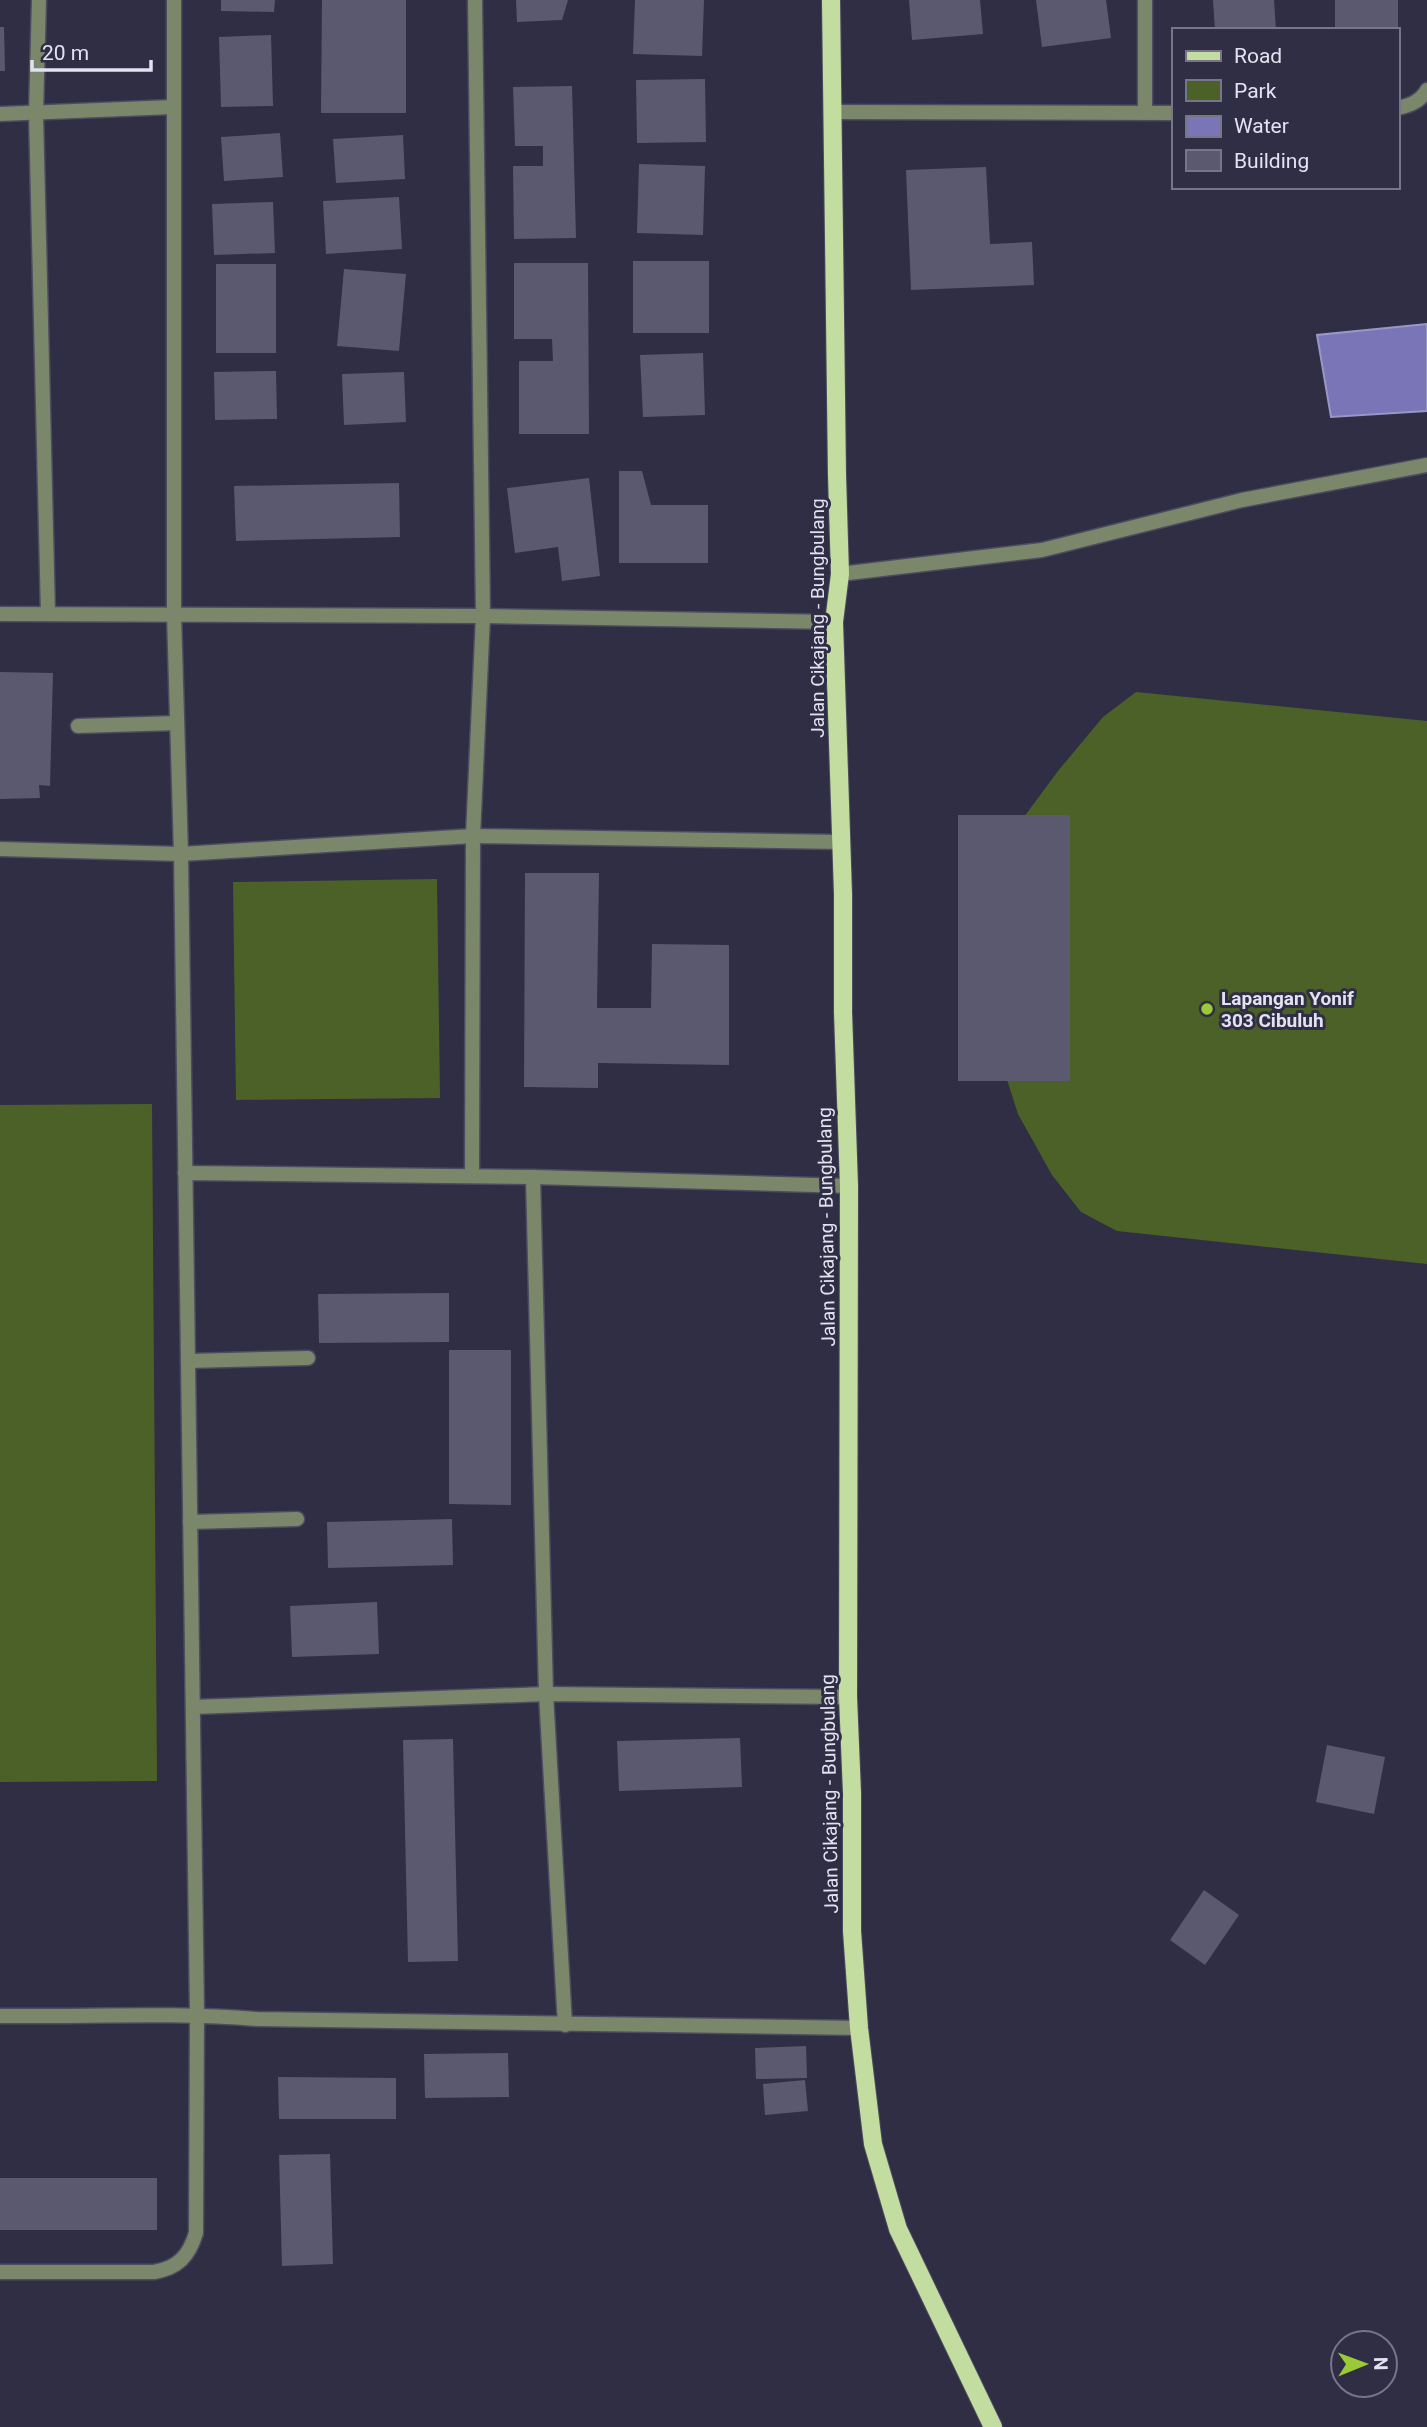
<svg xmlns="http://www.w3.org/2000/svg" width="1427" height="2427" font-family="Roboto,sans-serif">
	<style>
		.green { fill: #4c6127 }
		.water { fill: #7a75b7; stroke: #9996c8; stroke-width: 2 }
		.building { fill: #5a5970 }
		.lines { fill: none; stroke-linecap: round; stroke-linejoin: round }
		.service-casing { stroke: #4c4b60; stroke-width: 17 }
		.minor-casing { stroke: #4c4b60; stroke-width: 17 }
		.primary-casing { stroke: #4c4b60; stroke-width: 20 }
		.service { stroke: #7a876a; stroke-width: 14 }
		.minor { stroke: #7a876a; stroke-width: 14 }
		.primary { stroke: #c3dca0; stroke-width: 18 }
		.poi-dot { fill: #99cb36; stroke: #302e44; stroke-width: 2.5 }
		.labels { text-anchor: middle; stroke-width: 6; stroke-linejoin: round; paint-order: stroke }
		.street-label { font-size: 19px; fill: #e2e2f0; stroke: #302e44 }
		.poi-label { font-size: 19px; font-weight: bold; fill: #e2e2f0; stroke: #302e44; text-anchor: start }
	</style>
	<rect width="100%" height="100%" fill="#302e44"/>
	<!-- green -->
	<g class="green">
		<polygon points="1136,692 1427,721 1427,1264 1117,1231 1081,1212 1052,1175 1018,1114 995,1042 1018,825 1058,771 1103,717"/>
		<polygon points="437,879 440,1098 236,1100 233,882"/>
		<polygon points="152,1104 157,1781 0,1782 0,1105"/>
	</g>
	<!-- water -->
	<polygon class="water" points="1427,324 1427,411 1331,417 1317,335"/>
	<!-- building -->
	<g class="building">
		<polygon points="221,0 275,0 274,12 221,11"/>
		<polygon points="322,0 406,0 406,113 321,113"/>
		<polygon points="516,0 568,0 562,20 517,22"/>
		<polygon points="635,0 704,0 702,56 633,54"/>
		<polygon points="909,0 980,0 983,34 912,40"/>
		<polygon points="1036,0 1106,0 1111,38 1042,47"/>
		<polygon points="1213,0 1274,0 1276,30 1215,30"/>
		<rect x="1335" y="0" width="63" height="30"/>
		<polygon points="0,27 4,27 5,71 0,71"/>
		<polygon points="271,35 273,106 221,107 219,37"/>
		<polygon points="705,79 706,142 637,143 636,80"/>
		<polygon points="572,86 576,238 514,239 513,166 543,166 543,146 515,146 513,87"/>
		<polygon points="280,133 283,177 224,181 221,137"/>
		<polygon points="403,135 405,179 336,183 333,139"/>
		<polygon points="639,164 705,166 703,235 637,233"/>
		<polygon points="986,167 990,244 1032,242 1034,285 911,290 906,170"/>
		<polygon points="399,197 402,249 326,254 323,201"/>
		<polygon points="273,202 275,253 214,255 212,204"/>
		<rect x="633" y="261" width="76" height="72"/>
		<polygon points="514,263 588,263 589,434 519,434 519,361 553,361 552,339 514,339"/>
		<rect x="216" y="264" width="60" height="89"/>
		<polygon points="344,269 406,274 399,351 337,346"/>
		<polygon points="703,353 705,415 643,417 640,355"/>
		<polygon points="276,371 277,419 215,420 214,372"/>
		<polygon points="404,372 406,422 344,425 342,374"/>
		<polygon points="619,471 642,471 651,505 708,505 708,563 619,563"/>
		<polygon points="589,478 600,576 562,581 558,547 515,553 507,488"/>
		<polygon points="399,483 400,537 236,541 234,486"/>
		<polygon points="0,672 53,673 50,786 39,785 40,798 0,799"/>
		<rect x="958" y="815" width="112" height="266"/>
		<polygon points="525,873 599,873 597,1008 651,1008 652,944 729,945 729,1065 598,1063 598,1088 524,1087"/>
		<polygon points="449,1293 449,1342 319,1343 318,1294"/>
		<polygon points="449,1350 511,1350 511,1505 449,1504"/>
		<polygon points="452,1519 453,1565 328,1568 327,1522"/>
		<polygon points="377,1602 379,1654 292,1657 290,1606"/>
		<polygon points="740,1738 742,1787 619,1791 617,1741"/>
		<polygon points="453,1739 458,1961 408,1962 403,1740"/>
		<polygon points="1327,1745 1385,1757 1374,1814 1316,1802"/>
		<polygon points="1204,1890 1239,1915 1205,1965 1170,1940"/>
		<polygon points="806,2046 807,2078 756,2079 755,2048"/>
		<polygon points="508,2053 509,2097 425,2098 424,2054"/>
		<polygon points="278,2077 396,2078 396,2119 279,2119"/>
		<polygon points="805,2080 808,2111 765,2115 763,2084"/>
		<polygon points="330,2154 333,2264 282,2266 279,2155"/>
		<rect x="0" y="2178" width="157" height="52"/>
	</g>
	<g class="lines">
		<!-- service casing -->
		<g class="service-casing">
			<g id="service">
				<polyline points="78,726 177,723"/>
				<polyline points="188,1361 308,1358"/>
				<polyline points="190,1522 297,1519"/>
				<path d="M0,2272H154C178,2268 189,2256 196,2233L197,2014"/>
			</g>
		</g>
		<!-- minor casing -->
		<g class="minor-casing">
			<g id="minor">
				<polyline points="39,0 36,114 48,614"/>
				<polyline points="174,0 174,614 181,854 197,2014"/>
				<path d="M1397,108C1409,106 1421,101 1427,90"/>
				<polyline points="831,112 1173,113"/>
				<polyline points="1145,113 1145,0"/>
				<polyline points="0,114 173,107"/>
				<polyline points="840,574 1042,550 1242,500 1427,465"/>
				<polyline points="0,614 483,616 834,622"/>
				<polyline points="0,849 181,854 473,836 841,842"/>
				<polyline points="185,1173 533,1177 849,1186"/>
				<polyline points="472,1176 473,836 483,616 475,0"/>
				<polyline points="533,1177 546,1694 565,2025"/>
				<polyline points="193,1707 546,1694 848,1697"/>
				<path d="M0,2016C86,2017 172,2012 257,2019L859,2028"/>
			</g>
		</g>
		<!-- primary casing -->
		<g class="primary-casing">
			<polyline id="primary" points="831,0 837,475 840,574 834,622 843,894 843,1012 849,1186 848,1697 852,1793 852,1931 859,2028 873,2144 898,2229 993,2427"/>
		</g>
		<!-- service -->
		<use href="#service" class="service"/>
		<!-- minor -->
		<use href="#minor" class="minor"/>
		<!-- primary -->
		<use href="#primary" class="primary"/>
	</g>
	<!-- markers -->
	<circle class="poi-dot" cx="1207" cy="1009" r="7"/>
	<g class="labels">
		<!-- street labels -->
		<g class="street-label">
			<text transform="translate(817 618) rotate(-90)" y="7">Jalan Cikajang - Bungbulang</text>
			<text transform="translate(826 1227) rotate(-91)" y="7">Jalan Cikajang - Bungbulang</text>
			<text transform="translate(829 1794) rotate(-91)" y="7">Jalan Cikajang - Bungbulang</text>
		</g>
		<!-- poi labels -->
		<g class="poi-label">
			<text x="1221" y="1005">Lapangan Yonif<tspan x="1221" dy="22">303 Cibuluh</tspan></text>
		</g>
	</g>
	<!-- legend -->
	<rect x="1172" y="28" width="228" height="161" fill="#302e44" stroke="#777689" stroke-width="2"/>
	<rect x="1186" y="51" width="35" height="10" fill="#c3dca0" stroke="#777689" stroke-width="2"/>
	<text x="1234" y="63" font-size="21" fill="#e2e2f0">Road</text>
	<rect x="1186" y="80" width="35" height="21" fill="#4c6127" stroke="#777689" stroke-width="2"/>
	<text x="1234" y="98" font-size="21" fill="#e2e2f0">Park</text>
	<rect x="1186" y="116" width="35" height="21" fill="#7a75b7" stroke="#777689" stroke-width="2"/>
	<text x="1234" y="133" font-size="21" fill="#e2e2f0">Water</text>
	<rect x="1186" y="150" width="35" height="21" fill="#5a5970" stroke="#777689" stroke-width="2"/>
	<text x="1234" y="168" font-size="21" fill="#e2e2f0">Building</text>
	<!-- north arrow -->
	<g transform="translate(1364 2364) rotate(89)"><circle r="33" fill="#302e44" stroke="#777689" stroke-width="2"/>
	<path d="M0-5L12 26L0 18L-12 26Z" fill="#99cb36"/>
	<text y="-10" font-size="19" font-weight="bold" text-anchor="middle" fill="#e2e2f0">N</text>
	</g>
	<!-- scale -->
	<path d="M32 60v10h119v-10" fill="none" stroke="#e2e2f0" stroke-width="3.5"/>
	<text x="42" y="60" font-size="21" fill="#e2e2f0" stroke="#302e44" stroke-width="5" paint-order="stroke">20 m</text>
</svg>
